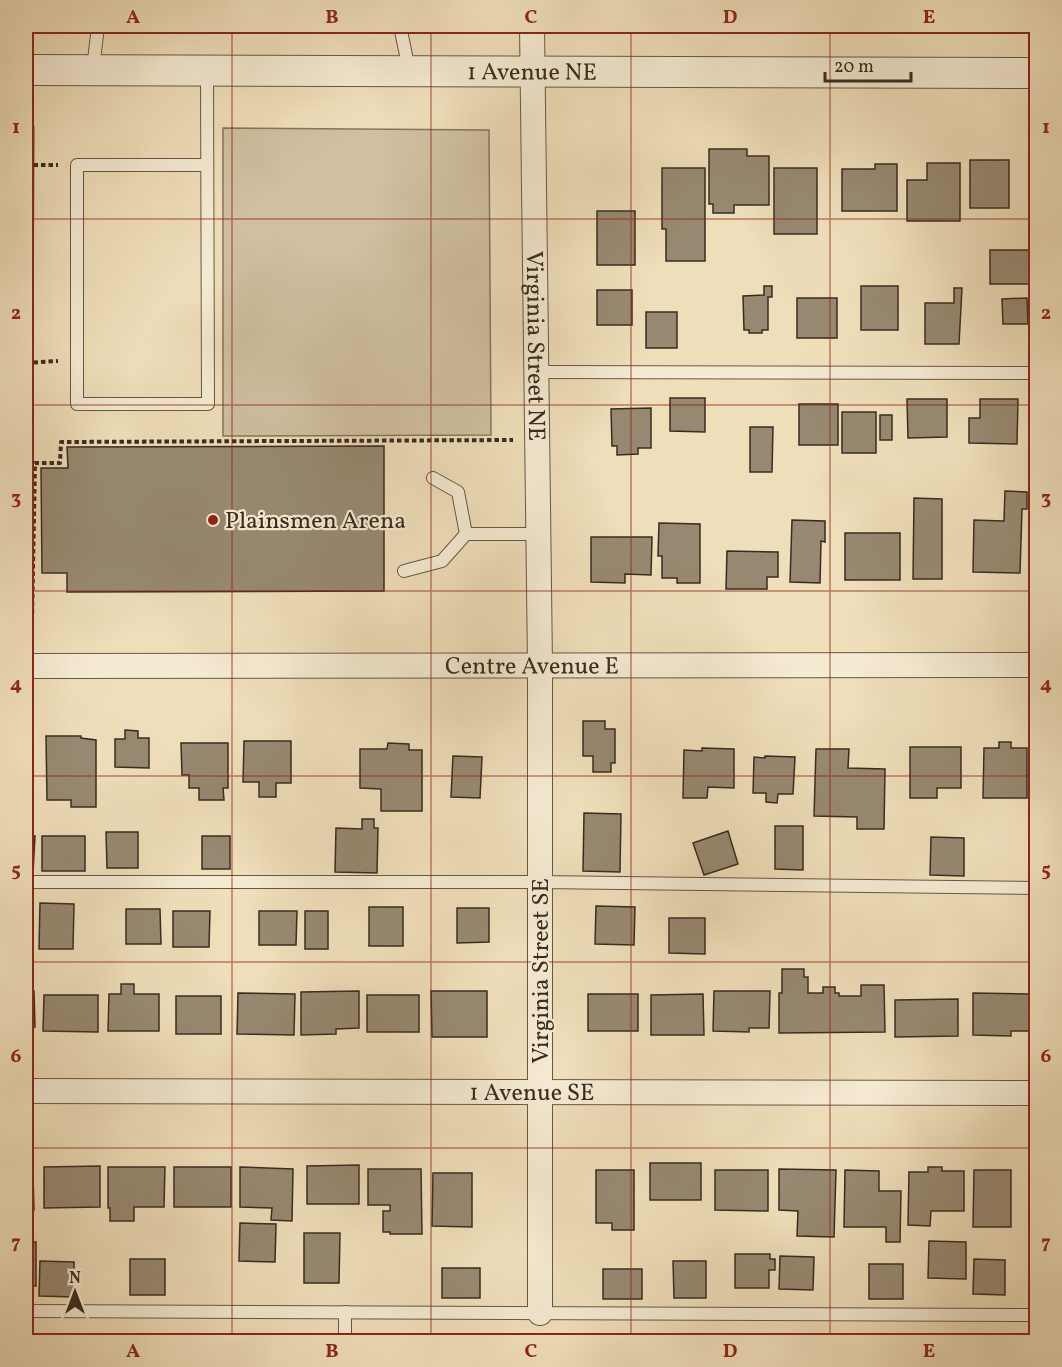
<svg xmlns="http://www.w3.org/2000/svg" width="1062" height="1367" font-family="Vollkorn,serif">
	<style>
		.green { fill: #d0c0a0; stroke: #847660; stroke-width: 1.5 }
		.building { fill: #978971; stroke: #382c21; stroke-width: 1.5 }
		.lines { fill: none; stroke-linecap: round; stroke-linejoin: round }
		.service-casing { stroke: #665847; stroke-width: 14 }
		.minor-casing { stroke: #665847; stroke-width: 26 }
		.tertiary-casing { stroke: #665847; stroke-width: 32 }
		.path { stroke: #382c21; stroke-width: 4; stroke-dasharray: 4.5 3; stroke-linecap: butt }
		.service { stroke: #f5ead2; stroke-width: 12 }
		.minor { stroke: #f5ead2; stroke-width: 24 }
		.tertiary { stroke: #f5ead2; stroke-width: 30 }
		.grid { fill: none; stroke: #8f2418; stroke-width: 1.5; stroke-opacity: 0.55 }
		.poi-dot { fill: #8f2418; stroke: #f5ead2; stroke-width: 2 }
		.labels { text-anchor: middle; stroke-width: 4.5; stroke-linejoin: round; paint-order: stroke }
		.street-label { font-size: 24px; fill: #382c21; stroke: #f5ead2 }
		.poi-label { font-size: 24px; fill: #382c21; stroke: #f5ead2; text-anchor: start }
		.neatline { fill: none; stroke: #8f2418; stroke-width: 2 }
		.grid-label { font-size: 20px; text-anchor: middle; font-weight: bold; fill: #8f2418 }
	</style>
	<rect width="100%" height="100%" fill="#efdeba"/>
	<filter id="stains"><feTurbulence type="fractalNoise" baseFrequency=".00333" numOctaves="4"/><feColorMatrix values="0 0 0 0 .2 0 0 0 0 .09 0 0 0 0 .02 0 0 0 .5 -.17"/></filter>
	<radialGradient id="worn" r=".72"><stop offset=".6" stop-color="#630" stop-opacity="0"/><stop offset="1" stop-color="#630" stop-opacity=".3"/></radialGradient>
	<!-- green -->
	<g class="green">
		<polygon points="26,127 34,127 31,616 26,616"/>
		<polygon points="223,128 489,130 491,435 223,436"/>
	</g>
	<!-- building -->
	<g class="building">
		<polygon points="709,149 747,149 747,156 769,156 769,205 734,205 734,213 713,213 713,204 709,204"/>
		<rect x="970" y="160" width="39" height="48"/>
		<polygon points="927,163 960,163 960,221 907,221 907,180 927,180"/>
		<polygon points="875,164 897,164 897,211 842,211 842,169 875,169"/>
		<polygon points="662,168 705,168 705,261 666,261 666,229 662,229"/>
		<rect x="774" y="168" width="43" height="66"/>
		<rect x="597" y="211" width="38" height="54"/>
		<rect x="990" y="250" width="40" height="34"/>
		<polygon points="764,286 772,286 772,297 768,297 768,330 762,330 762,333 749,333 749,330 744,330 743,296 764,295"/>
		<rect x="861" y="286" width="37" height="44"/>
		<polygon points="954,288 962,288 959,344 925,344 925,303 954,303"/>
		<rect x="597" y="290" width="35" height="35"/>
		<rect x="797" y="298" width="40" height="40"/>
		<polygon points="1027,298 1028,324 1003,324 1002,299"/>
		<rect x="646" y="312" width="31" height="36"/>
		<polygon points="670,398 705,398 705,432 670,431"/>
		<polygon points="907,399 947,399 947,437 908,438"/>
		<polygon points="980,399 1018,399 1017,444 969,443 969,418 980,418"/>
		<rect x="799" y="404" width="39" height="41"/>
		<polygon points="651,408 651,448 638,448 638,454 617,455 617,446 612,446 611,409"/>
		<rect x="842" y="412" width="34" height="41"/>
		<rect x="880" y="415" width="12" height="25"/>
		<polygon points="750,427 773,427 772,472 750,472"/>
		<polygon points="384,446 384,591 67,592 67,573 42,573 41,468 68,468 67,447"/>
		<polygon points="1005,491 1027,492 1027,509 1022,509 1020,573 973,572 974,520 1004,521"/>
		<polygon points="914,498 942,499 942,579 913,579"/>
		<polygon points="792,520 825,521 825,542 821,541 820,583 790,582"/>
		<polygon points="659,523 700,524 700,583 677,583 677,578 662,578 662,556 658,556"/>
		<rect x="845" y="533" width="55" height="47"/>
		<polygon points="591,537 652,537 651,575 625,574 625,583 591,582"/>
		<polygon points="727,551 778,552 778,577 767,577 767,589 726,589"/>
		<polygon points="583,721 605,721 605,729 615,729 615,763 611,763 611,772 593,772 593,756 583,756"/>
		<polygon points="125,730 138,731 138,738 149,738 149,768 115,767 115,739 125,739"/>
		<polygon points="46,736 81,736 81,738 96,740 96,807 71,807 71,800 47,800"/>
		<polygon points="244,741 291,741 291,783 276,783 276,797 259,797 259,782 243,782"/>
		<rect x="26" y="742" width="3" height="55"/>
		<polygon points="999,742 1011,742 1011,748 1027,748 1027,798 983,798 984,748 999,748"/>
		<polygon points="181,743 228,743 228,788 223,788 224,800 199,800 199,788 189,788 189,775 182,775"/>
		<polygon points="388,743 409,744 409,750 422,750 422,811 381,811 381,789 360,788 360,749 387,749"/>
		<polygon points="910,747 961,747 961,788 937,788 937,798 910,798"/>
		<polygon points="702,748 734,749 734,788 708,787 707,798 683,798 684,750 702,751"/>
		<polygon points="816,749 849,749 848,768 885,769 884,829 857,829 857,817 814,816"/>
		<polygon points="453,756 482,757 480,798 451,797"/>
		<polygon points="765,756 795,757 793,794 778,794 777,803 766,802 766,793 753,793 754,757 765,758"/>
		<polygon points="584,813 621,814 620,872 583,871"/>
		<polygon points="362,819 374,819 374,828 378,828 377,873 335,872 336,828 362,829"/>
		<polygon points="775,826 803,826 803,870 775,869"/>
		<polygon points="728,831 738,864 704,875 693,843"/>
		<polygon points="106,832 138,832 138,868 107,868"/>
		<polygon points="26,836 35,836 33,873 26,873"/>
		<rect x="42" y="836" width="43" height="35"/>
		<rect x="202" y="836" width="28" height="33"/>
		<polygon points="931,837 964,838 964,876 930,875"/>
		<polygon points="40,903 74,904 73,949 39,949"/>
		<polygon points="596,906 635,907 634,945 595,944"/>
		<rect x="369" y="907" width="34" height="39"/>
		<polygon points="457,908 489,908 489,942 457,943"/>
		<polygon points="126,909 160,909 161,944 126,944"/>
		<polygon points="173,911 210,911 209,947 173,947"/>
		<polygon points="259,911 297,911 296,945 259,945"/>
		<rect x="305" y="911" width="23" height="38"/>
		<polygon points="669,918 705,918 705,954 669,953"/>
		<polygon points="782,969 804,969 804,977 808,977 808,993 823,993 823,987 835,987 835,993 839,993 839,996 861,996 861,985 884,985 885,1032 779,1033 779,993 782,993"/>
		<polygon points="121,984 134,984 134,994 159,994 159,1031 108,1031 109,994 121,994"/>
		<polygon points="26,991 34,991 35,1027 26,1027"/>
		<polygon points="359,991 359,1028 336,1029 336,1034 301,1035 301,992"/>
		<polygon points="431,991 487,991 487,1037 432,1037"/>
		<polygon points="714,991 770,991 769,1028 749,1028 749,1032 713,1031"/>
		<polygon points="238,993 295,994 294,1035 237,1034"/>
		<polygon points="973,993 1031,994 1030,1031 1011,1031 1011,1036 973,1035"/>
		<rect x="588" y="994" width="50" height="37"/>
		<polygon points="703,994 704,1035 651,1035 651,995"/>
		<polygon points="44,995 98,995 98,1032 43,1031"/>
		<rect x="367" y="995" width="52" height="37"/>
		<rect x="176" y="996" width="45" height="38"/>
		<polygon points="958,999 958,1036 895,1037 895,1000"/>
		<rect x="650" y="1163" width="51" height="37"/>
		<polygon points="359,1165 359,1204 307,1204 307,1166"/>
		<polygon points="100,1166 100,1207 44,1208 44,1167"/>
		<polygon points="108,1167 165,1167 164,1207 134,1207 134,1221 110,1221 110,1208 108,1208"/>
		<rect x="174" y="1167" width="57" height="40"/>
		<polygon points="240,1167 293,1169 292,1221 271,1220 272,1208 240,1207"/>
		<polygon points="928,1167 942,1167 942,1171 964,1171 964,1211 931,1211 930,1226 908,1225 909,1172 928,1172"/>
		<polygon points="368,1169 421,1169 422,1234 390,1234 390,1232 383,1232 383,1211 390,1211 390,1205 368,1205"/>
		<polygon points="779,1169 836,1170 834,1237 797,1236 798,1211 779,1210"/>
		<polygon points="596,1170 634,1170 634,1230 612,1230 612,1223 596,1223"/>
		<polygon points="715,1170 768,1170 768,1211 715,1210"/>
		<polygon points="845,1170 879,1171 879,1191 901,1191 900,1242 886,1242 886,1227 844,1227"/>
		<polygon points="974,1170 1011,1170 1011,1227 973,1227"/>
		<polygon points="433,1173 472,1173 472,1227 432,1226"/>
		<polygon points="26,1174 33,1174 34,1210 26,1210"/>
		<polygon points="240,1223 276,1224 275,1262 239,1261"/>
		<polygon points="304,1233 340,1233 339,1283 304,1283"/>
		<polygon points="929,1241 966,1242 966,1279 928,1278"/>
		<rect x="26" y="1242" width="10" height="44"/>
		<polygon points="735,1254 770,1254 770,1259 775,1259 775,1270 769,1270 769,1288 735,1288"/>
		<polygon points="780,1256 814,1257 813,1290 779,1289"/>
		<rect x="130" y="1259" width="35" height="36"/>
		<polygon points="974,1259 1005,1260 1005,1295 973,1294"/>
		<polygon points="40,1261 74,1262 74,1297 39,1296"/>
		<polygon points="673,1261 706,1261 706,1298 674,1298"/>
		<rect x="869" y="1264" width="34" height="35"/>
		<rect x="442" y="1268" width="38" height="30"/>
		<rect x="603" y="1269" width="39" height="30"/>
	</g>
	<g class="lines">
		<!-- service casing -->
		<g class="service-casing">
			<g id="service">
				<polyline points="400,26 409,70"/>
				<polyline points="93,69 98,26"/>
				<polyline points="207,165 77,165 77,404 208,404 207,71"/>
				<polyline points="536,372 1036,373"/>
				<polyline points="433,478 458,492 466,534"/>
				<polyline points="404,571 442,561 466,534 538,534"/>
				<polyline points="26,882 540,882 1036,888"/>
				<polyline points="26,1311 1036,1315"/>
				<polyline points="345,1312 345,1342"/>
			</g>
		</g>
		<!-- minor casing -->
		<g class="minor-casing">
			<g id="minor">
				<path id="s1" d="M532,26L540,666V1313"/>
				<path id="s2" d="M26,666L1036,665"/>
				<path id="s3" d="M26,1091L1036,1093"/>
			</g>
		</g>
		<!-- tertiary casing -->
		<g class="tertiary-casing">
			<g id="tertiary">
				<path id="s4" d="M26,70L1036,73"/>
			</g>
		</g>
		<!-- path -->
		<g class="path">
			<polyline points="26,149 32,165"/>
			<polyline points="26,165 58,165"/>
			<polyline points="26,363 58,361"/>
			<polyline points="32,621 35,463 60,463 61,442 513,440"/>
		</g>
		<!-- service -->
		<use href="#service" class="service"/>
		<!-- minor -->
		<use href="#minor" class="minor"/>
		<!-- tertiary -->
		<use href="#tertiary" class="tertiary"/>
	</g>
	<!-- grid -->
	<path class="grid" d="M232,26V1342M431,26V1342M631,26V1342M830,26V1342M26,219H1036M26,405H1036M26,591H1036M26,776H1036M26,962H1036M26,1148H1036"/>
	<!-- markers -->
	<circle class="poi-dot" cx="213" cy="520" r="6"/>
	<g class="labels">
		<!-- street labels -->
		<g class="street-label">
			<text dy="8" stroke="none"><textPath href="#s4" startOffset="506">1 Avenue NE</textPath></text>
			<text dy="8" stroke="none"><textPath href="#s1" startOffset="320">Virginia Street NE</textPath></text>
			<text dy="8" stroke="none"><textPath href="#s2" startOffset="506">Centre Avenue E</textPath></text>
			<text transform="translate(540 971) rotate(-90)" y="8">Virginia Street SE</text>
			<text dy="8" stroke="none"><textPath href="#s3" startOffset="506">1 Avenue SE</textPath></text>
		</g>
		<!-- poi labels -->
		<g class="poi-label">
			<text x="225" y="528">Plainsmen Arena</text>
		</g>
	</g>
	<!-- margin -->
	<rect width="1062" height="1367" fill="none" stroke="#efdeba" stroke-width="66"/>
	<!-- north arrow -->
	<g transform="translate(75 1292)" stroke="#f5ead2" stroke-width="4.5" paint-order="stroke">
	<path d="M0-4.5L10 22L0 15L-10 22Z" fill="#382c21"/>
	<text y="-9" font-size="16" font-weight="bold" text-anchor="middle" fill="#382c21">N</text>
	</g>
	<!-- scale -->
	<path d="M825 72v9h86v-9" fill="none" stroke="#382c21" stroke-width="3"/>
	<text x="834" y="72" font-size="18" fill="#382c21" stroke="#f5ead2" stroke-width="4.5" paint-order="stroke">20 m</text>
	<rect x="33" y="33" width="996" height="1301" class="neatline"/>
	<g class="grid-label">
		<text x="133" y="23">A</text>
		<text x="332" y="23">B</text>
		<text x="531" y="23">C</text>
		<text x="730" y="23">D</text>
		<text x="929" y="23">E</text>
		<text x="16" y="133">1</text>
		<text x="1046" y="133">1</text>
		<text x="16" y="319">2</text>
		<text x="1046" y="319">2</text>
		<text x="16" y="504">3</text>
		<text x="1046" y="504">3</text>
		<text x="16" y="690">4</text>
		<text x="1046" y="690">4</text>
		<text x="16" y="876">5</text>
		<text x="1046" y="876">5</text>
		<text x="16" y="1062">6</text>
		<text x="1046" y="1062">6</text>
		<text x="16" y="1248">7</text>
		<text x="1046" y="1248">7</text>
		<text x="133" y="1357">A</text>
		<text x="332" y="1357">B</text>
		<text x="531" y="1357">C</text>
		<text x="730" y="1357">D</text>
		<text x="929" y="1357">E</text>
	</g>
	<rect width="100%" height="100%" filter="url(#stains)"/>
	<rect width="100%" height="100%" fill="url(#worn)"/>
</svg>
